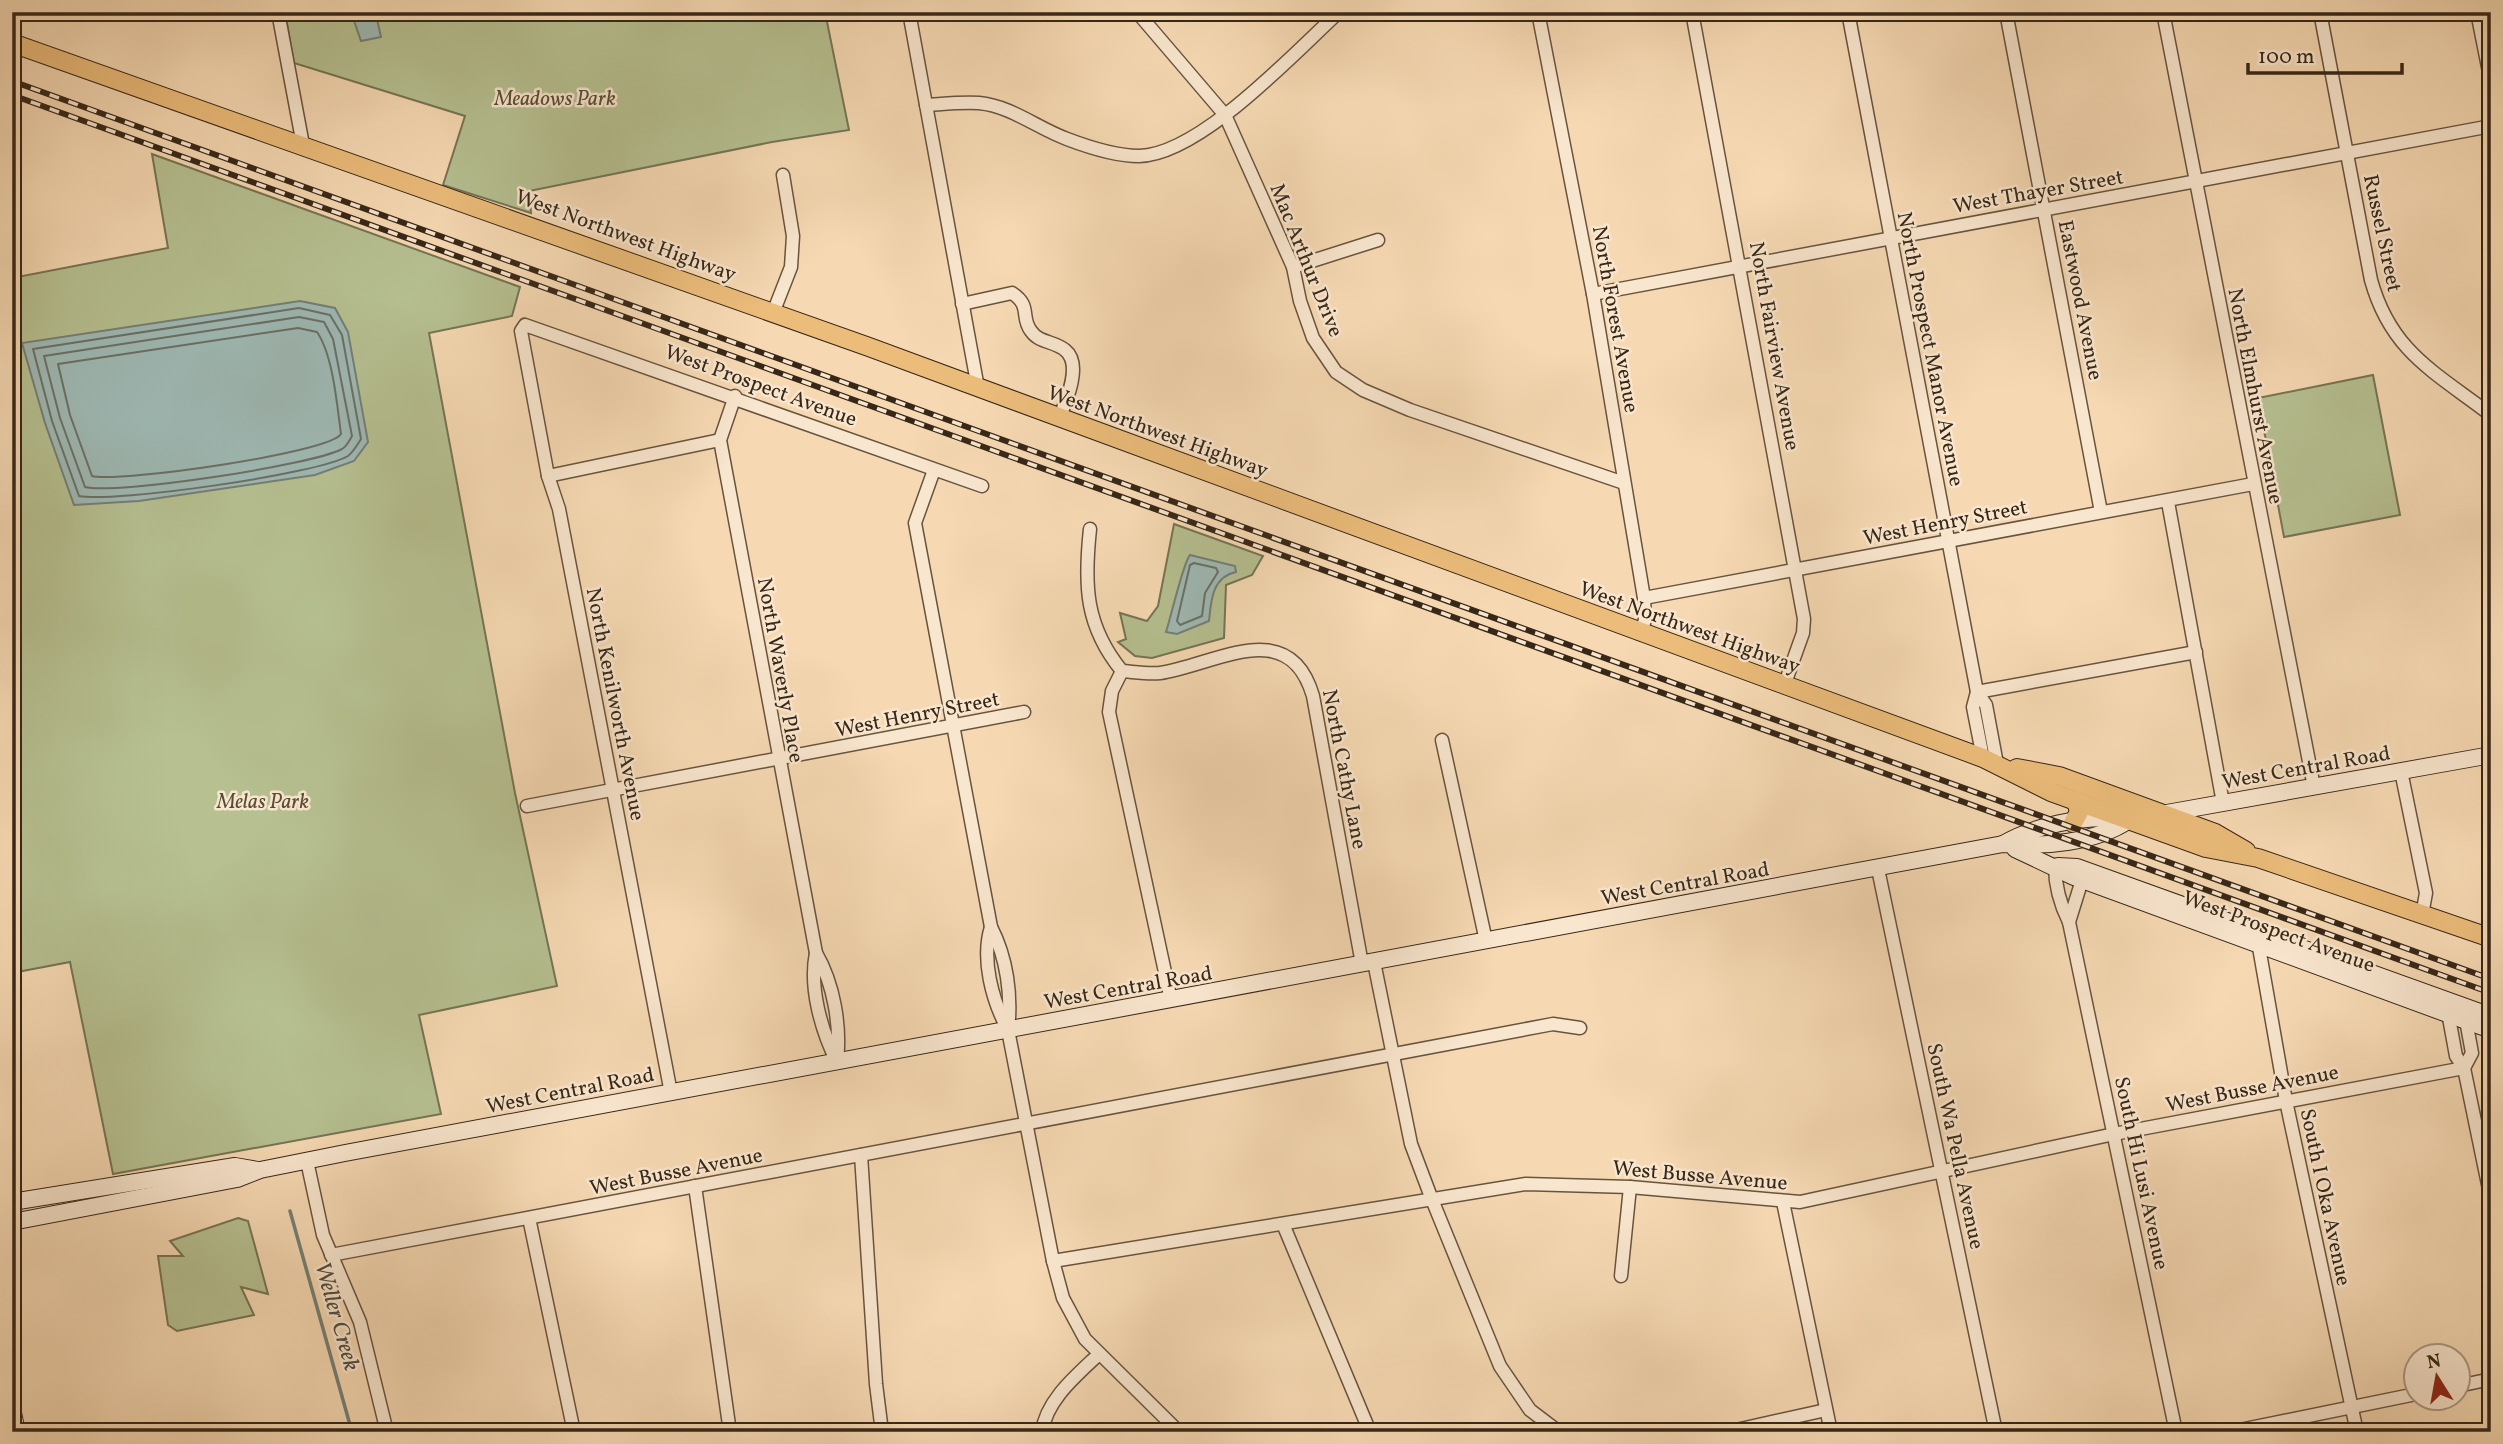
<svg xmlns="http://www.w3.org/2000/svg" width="2503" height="1444" font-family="Vollkorn,serif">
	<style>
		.green { fill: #b6c091; stroke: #767454; stroke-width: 2 }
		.water { fill: #9eb9b4; stroke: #757f76; stroke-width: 2 }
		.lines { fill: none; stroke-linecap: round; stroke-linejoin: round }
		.shore { stroke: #6a7066; stroke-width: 2 }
		.stream { stroke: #757f76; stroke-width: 3.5 }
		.street-casing { stroke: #67543f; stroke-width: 15 }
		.secondary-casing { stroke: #372718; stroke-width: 18 }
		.primary-casing { stroke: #372718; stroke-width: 20 }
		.street { stroke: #f9e6ce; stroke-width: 12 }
		.secondary { stroke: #f9e6ce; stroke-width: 16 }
		.primary { stroke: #ebbc7a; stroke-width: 18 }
		.rail-casing { stroke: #372718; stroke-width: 6 }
		.rail { stroke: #f9e6ce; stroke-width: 3.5; stroke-dasharray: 10; stroke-linecap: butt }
		.labels { text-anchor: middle; stroke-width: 5; stroke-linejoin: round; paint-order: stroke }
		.park-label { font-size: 21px; font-style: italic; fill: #574d36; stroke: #f9e6ce }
		.street-label { font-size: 21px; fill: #372718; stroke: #f9e6ce }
		.water-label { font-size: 23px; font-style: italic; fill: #514c3f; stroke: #f9e6ce }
	</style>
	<rect width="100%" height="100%" fill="#f6d9b3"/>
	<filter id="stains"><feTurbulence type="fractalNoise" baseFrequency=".00286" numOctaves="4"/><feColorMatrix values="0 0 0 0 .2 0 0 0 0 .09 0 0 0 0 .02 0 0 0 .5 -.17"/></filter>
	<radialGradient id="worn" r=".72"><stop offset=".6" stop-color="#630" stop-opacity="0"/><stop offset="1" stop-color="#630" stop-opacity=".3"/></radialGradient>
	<!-- green -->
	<g class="green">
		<polygon points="285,12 825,12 849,130 772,142 529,191 531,213 443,185 465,116 294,63"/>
		<polygon points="152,154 520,287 512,316 429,333 515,793 557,986 419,1015 441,1114 113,1174 70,962 12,973 12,278 168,248"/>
		<polygon points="2373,375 2400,515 2284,537 2258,398"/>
		<polygon points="1174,524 1263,556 1252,575 1226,585 1224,638 1152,658 1135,656 1118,642 1126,639 1120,613 1147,621 1158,606"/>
		<polygon points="238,1218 248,1221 268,1294 241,1287 254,1315 177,1331 168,1325 158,1256 183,1256 170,1241"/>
	</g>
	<!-- water -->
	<g class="water">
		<polygon points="351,12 386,12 387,17 377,19 381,37 361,41"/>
		<polygon points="300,301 335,308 348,332 368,442 354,461 315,475 139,501 74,505 45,423 22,343"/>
		<path d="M1190,555L1235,566L1236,572C1212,577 1211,601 1209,621L1177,634L1166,632C1171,617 1183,563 1190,555Z"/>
	</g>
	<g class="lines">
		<!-- shore -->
		<g class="shore">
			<path d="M299,308L330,315L342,335L361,439C358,444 353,452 348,456C318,474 114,503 79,496L52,421L33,349Z"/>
			<path d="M299,317L324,322L333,339L352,436C349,441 347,446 342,449C313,465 115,495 85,487L60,418L44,356Z"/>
			<path d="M298,328L317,332C333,355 337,405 341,434C330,453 118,483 92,476L70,415L58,364Z"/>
			<polygon points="1194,563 1216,568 1218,572 1205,593 1202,616 1180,625 1177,621 1190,565"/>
		</g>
		<!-- stream -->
		<polyline class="stream" points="290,1211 352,1432"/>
		<!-- street casing -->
		<g class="street-casing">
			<g id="street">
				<polyline points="278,12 303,145"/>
				<polyline points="909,12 978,388"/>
				<polyline points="1137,12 1225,115 1293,267 1300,301 1313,338 1336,372 1363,390 1410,410 1624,483"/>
				<polyline points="1416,12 1432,12"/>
				<polyline points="1538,12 1593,294 1644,598 1645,620 1640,634"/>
				<polyline points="1692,12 1804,619 1803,633 1784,686"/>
				<polyline points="1848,12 1977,692 1986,705 1997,764"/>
				<polyline points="2006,12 2101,512"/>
				<polyline points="2163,12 2314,787"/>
				<path d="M2320,12L2371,280C2391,352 2435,372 2491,415"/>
				<polyline points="2477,12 2491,82"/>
				<path d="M926,105C943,104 961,102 979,103C1011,106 1037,128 1067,139C1088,147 1116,156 1139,156C1200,155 1294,53 1339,12"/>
				<polyline points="1293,267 1378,240"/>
				<polyline points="1593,294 2491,126"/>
				<path d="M962,304L1012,293C1032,306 1020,317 1031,331C1039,343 1054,341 1065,350C1083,364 1066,402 1059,418"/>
				<polyline points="773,313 791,267 793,236 783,175"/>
				<path d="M735,396L720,440L816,953C834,984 841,1026 837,1062"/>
				<path d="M934,470L915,523L991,927C1007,958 1012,995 1008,1030"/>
				<polyline points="548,476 720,440"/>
				<polyline points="2168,502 2223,803"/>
				<path d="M1090,529C1084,585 1085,626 1122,671C1135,672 1147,674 1160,673C1215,665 1289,614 1313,696L1362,964"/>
				<polyline points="1644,598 2253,484"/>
				<polyline points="1122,671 1112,691 1109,712 1171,1000"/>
				<polyline points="1977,692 2196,652"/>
				<polyline points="1977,692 1973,707 1983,758"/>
				<polyline points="1442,740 1486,941"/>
				<polyline points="2401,771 2426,893 2422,915"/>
				<polyline points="527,806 1024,712"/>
				<path d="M2055,866C2055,887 2060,904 2069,922L2176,1432"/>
				<polyline points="1878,869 1996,1432"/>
				<polyline points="2069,922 2082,880"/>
				<path d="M991,927C981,959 992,1000 1008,1030L1053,1261L1063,1298L1085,1339L1179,1432"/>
				<polyline points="2257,936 2286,1101 2357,1432"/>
				<path d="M816,953C809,987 821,1030 837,1062"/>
				<polyline points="1374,962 1411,1144 1431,1197 1500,1366 1530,1410 1559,1432"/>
				<polyline points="2447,1007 2456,1056 2464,1068 2491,1199"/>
				<polyline points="2464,1068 2472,1053 2465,1015"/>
				<polyline points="671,1093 559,509 548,476 521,331 525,325 982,486"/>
				<polyline points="861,1155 876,1384 882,1432"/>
				<polyline points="307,1161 323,1235 360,1322 387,1432"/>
				<polyline points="695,1186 730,1432"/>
				<polyline points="1783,1202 1831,1432"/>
				<polyline points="529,1218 574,1432"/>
				<polyline points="1283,1224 1370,1432"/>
				<polyline points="331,1255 1553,1024 1580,1028"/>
				<polyline points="1053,1261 1526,1184 1630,1187 1800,1202 2114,1134 2464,1068"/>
				<polyline points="1621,1276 1630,1187"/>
				<polyline points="2458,1386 2491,1379"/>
				<path d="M1042,1432C1046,1400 1077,1375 1099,1354"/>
				<polyline points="1727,1432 1826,1410"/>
				<polyline points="2230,1432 2416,1394"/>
			</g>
		</g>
		<!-- secondary casing -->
		<g class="secondary-casing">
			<g id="secondary">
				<polyline points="2161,814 2491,755"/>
				<path d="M2003,844C2034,826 2083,815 2118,819"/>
				<polyline points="2015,849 2074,877 2491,1030"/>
				<polyline points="2058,866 2077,867 2491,1016"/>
				<polyline points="12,1202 235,1166 258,1170"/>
				<path d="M12,1222L237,1179L260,1170L345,1153L2003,844C2044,847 2095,843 2129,820"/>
				<polyline points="12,1408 17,1432"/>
			</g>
		</g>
		<!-- primary casing -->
		<g class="primary-casing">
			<g id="primary">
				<polyline points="12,43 869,347 1983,758 2051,792 2206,848 2258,858 2491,938"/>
				<polyline points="2017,768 2059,776 2215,833 2246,851"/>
				<polyline points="2073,823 2079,812 2076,801"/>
			</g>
		</g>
		<!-- street -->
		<use href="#street" class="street"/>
		<!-- secondary -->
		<use href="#secondary" class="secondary"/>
		<!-- primary -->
		<use href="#primary" class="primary"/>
		<!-- rail casing -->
		<g class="rail-casing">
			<g id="rail">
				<polyline points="12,81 2491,979"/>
				<polyline points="12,95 2491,993"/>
			</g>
		</g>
		<!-- rail -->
		<use href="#rail" class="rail"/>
	</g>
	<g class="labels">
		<!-- park labels -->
		<g class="park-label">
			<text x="555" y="105">Meadows Park</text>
			<text x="263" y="808">Melas Park</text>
		</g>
		<!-- street labels -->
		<g class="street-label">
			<text transform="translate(2038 191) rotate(-10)" y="7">West Thayer Street</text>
			<text transform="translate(2383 233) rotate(78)" y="7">Russel Street</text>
			<text transform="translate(626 235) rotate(20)" y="7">West Northwest Highway</text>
			<text transform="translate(1307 260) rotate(68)" y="7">Mac Arthur Drive</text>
			<text transform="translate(2081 300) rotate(79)" y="7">Eastwood Avenue</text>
			<text transform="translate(1616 319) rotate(80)" y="7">North Forest Avenue</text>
			<text transform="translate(1775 346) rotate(80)" y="7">North Fairview Avenue</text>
			<text transform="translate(1931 349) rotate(79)" y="7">North Prospect Manor Avenue</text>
			<text transform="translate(761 385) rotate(20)" y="7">West Prospect Avenue</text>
			<text transform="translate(2256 396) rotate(79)" y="7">North Elmhurst Avenue</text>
			<text transform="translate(1158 431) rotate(20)" y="7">West Northwest Highway</text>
			<text transform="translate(1945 522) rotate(-11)" y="7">West Henry Street</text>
			<text transform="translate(1690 627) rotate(20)" y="7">West Northwest Highway</text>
			<text transform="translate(781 670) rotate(80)" y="7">North Waverly Place</text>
			<text transform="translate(616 704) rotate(79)" y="7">North Kenilworth Avenue</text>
			<text transform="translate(917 714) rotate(-11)" y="7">West Henry Street</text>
			<text transform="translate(2306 767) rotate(-10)" y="7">West Central Road</text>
			<text transform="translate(1345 769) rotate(79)" y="7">North Cathy Lane</text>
			<text transform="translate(1685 883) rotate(-10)" y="7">West Central Road</text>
			<text transform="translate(2279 931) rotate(20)" y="7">West Prospect Avenue</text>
			<text transform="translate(1128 987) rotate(-10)" y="7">West Central Road</text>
			<text transform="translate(2252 1088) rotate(-11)" y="7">West Busse Avenue</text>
			<text transform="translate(570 1090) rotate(-11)" y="7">West Central Road</text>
			<text transform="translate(1956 1146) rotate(78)" y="7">South Wa Pella Avenue</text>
			<text transform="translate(676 1171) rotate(-11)" y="7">West Busse Avenue</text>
			<text transform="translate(2142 1173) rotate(78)" y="7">South Hi Lusi Avenue</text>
			<text transform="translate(1700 1175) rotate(5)" y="7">West Busse Avenue</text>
			<text transform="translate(2326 1197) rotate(78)" y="7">South I Oka Avenue</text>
		</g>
		<!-- water labels -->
		<g class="water-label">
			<text transform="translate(338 1316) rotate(74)" y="8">Weller Creek</text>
		</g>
	</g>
	<!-- margin -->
	<rect width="2503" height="1444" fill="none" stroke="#f6d9b3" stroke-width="42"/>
	<rect x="14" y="14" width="2475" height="1416" fill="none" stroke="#372718" stroke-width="3.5"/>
	<rect x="21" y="21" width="2461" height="1402" fill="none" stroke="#372718" stroke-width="2"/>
	<!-- north arrow -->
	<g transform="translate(2437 1377) rotate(349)"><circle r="33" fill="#f9e6ce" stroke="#ab9a85" stroke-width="2"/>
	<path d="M0-5L12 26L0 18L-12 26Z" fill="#8f2418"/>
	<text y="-10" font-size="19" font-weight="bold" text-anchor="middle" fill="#372718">N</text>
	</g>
	<!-- scale -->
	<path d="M2248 63v10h154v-10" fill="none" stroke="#372718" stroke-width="3.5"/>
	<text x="2258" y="63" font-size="21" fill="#372718" stroke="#f9e6ce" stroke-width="5" paint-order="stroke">100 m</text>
	<rect width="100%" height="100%" filter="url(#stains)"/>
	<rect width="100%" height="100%" fill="url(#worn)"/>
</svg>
